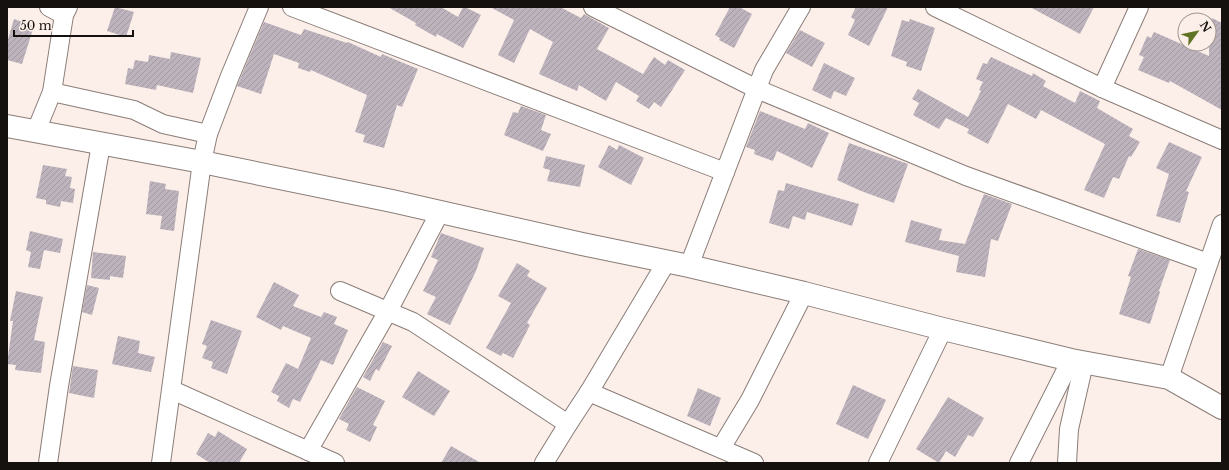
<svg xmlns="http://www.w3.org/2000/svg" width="1229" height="470" font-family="'Libre Baskerville',serif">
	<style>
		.building { fill: url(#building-hatch) }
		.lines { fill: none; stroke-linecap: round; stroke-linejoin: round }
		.street-casing { stroke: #8a7d78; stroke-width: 20 }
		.secondary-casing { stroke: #8a7d78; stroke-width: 24 }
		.street { stroke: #fff; stroke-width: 18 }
		.secondary { stroke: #fff; stroke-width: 22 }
	</style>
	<defs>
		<pattern id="building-hatch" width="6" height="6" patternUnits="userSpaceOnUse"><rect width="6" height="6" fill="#bdb3bd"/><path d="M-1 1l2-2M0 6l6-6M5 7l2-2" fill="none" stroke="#a299a1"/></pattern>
	</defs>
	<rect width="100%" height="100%" fill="#fceee8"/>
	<!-- building -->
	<g class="building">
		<polygon points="115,7 134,12 126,37 107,31"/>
		<polygon points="388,7 441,7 458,17 463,7 465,7 481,15 463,48 437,34 436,37 415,25 416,23"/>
		<polygon points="490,7 560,7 581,18 584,14 609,28 597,49 643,74 654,57 665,65 668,60 685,70 661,107 654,102 649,109 636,101 639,96 616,82 606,101 579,85 577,91 539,74 553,42 530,29 514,63 498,55 514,20"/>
		<polygon points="730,7 739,7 752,14 734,48 719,40 720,38 715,35"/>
		<polygon points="856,7 888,7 869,46 848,35 855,20 851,17"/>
		<polygon points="1030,7 1094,7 1080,34"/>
		<polygon points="1212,18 1222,23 1222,110 1170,81 1169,83 1138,70 1144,57 1139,55 1147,36 1151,38 1154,32 1209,56 1209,25"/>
		<polygon points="14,19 34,26 22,64 7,60 7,43"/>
		<polygon points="910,19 935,28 921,71 906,66 907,62 891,56 902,20 909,22"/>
		<polygon points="264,22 301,35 304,29 347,43 348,42 381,57 382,54 418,69 402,107 397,105 384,148 363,142 365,135 355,132 367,95 311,70 310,72 298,68 299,63 274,54 261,94 237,86"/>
		<polygon points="800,30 825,43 812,67 786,53"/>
		<polygon points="171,52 201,58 193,93 157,85 156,90 125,84 128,68 133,69 135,60 148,62 149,55 170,59"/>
		<polygon points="991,57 1032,76 1033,73 1046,81 1043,86 1075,103 1080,91 1100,101 1097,108 1133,129 1129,136 1140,142 1131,157 1129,156 1119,179 1113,177 1104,198 1084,190 1105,144 1041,110 1036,119 1008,104 988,144 967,133 969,129 946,118 939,129 913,115 919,103 912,99 918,89 968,117 981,91 979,90 983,82 976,79 983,63 987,64"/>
		<polygon points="824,63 855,78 846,96 834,91 831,99 812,90"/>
		<polygon points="521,106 546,115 541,130 551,134 543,151 504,135 513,112 518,113"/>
		<polygon points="760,111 805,129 808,123 829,133 812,168 777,151 773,161 754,154 755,150 746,147"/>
		<polygon points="1169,142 1202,157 1186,191 1189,192 1180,223 1156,216 1169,174 1156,168"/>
		<polygon points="849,143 908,164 894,203 861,191 837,180"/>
		<polygon points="609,145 617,150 619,145 644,158 631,185 598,167"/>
		<polygon points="546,156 585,165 580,187 547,181 550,170 543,168"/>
		<polygon points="43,165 67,169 65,176 72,177 70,188 75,189 73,203 61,201 60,207 46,204 46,200 36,198"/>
		<polygon points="150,181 166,184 165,189 179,191 174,231 160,229 162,216 146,214"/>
		<polygon points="786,183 859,204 852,226 807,212 805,220 793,216 789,229 769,223 778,190 784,191"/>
		<polygon points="984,194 1012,204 998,241 991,239 985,277 956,272 959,256 905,242 911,220 942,229 939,240 965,244"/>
		<polygon points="30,231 63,239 60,253 44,250 40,269 28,267 31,252 26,250"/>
		<polygon points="441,233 484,248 476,271 450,325 427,314 436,297 423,291 438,260 431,257"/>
		<polygon points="1138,249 1170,260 1159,291 1160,292 1150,324 1119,314 1131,277 1128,276"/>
		<polygon points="93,252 126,256 123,278 110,276 110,280 91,278"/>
		<polygon points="517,263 530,271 527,276 547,288 527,323 530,325 513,358 503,353 501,356 486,348 511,303 498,296"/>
		<polygon points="274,282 299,295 293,306 321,317 324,312 337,317 334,324 348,330 333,365 321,360 300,402 293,399 289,408 277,401 279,396 271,392 286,363 298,369 311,338 283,326 281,330 256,317"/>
		<polygon points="87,285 99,288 92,315 82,312"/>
		<polygon points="16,291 43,297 34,340 45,342 41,373 15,370 16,365 7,364 13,321 10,321"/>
		<polygon points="211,320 242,331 227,374 211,368 213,362 202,358 207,346 202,344"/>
		<polygon points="118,336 140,341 138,353 155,357 151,372 112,364"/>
		<polygon points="383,342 392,346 379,371 376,369 370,381 363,377"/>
		<polygon points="73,366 98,370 94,398 69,393"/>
		<polygon points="418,371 450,391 434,416 402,397"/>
		<polygon points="853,385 886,400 868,439 836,424"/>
		<polygon points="357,387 385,401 373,425 377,427 370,442 346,430 349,424 339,419"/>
		<polygon points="698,388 721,398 710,426 687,416"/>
		<polygon points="948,397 984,418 973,437 968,435 955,457 946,451 939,463 916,449"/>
		<polygon points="218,431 247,449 239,463 210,463 196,454 208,433 215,437"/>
		<polygon points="451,446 481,463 441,463"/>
	</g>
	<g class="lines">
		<!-- street casing -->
		<g class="street-casing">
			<g id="street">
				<polyline points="49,7 64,15"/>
				<polyline points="292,7 725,172"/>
				<polyline points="593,7 757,89 966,176 1208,263"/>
				<polyline points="935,7 1102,88 1222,140"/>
				<polyline points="1102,88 1139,7"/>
				<polyline points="52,92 134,110 163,124 208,134"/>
				<polyline points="36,131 52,92 64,15 68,7"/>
				<polyline points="689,266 764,70 801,7"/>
				<polyline points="340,291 413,322 568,424"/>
				<polyline points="1169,378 1222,224"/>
				<polyline points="172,390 335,463"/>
				<polyline points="589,392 754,463"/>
				<polyline points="721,448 750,400 804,293"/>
				<polyline points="308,451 388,311 440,212"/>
				<polyline points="48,463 59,386 101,144"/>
				<polyline points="161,463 202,162 208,134 230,76 259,7"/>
				<polyline points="544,463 568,424 589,392 667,261"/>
				<polyline points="878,463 943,329"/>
				<polyline points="1019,463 1071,360"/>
				<polyline points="1067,463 1069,429 1084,363"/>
			</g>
		</g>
		<!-- secondary casing -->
		<g class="secondary-casing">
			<polyline id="secondary" points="7,126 202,162 392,201 582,244 689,266 804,293 943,329 1071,360 1169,378 1222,408"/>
		</g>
		<!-- street -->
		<use href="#street" class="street"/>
		<!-- secondary -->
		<use href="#secondary" class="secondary"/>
	</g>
	<!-- border -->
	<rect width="1229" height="470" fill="none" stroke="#15110f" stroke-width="16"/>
	<!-- north arrow -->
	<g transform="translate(1197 32) rotate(57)"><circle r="19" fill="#fceee8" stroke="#a09691"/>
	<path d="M0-3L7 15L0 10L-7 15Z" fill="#5e7424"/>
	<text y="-6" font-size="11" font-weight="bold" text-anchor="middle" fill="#15110f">N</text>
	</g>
	<!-- scale -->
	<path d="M14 30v6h119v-6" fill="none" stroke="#15110f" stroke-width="2"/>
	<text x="20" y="30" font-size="12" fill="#15110f" stroke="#fceee8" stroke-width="3" paint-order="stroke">50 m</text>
</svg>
